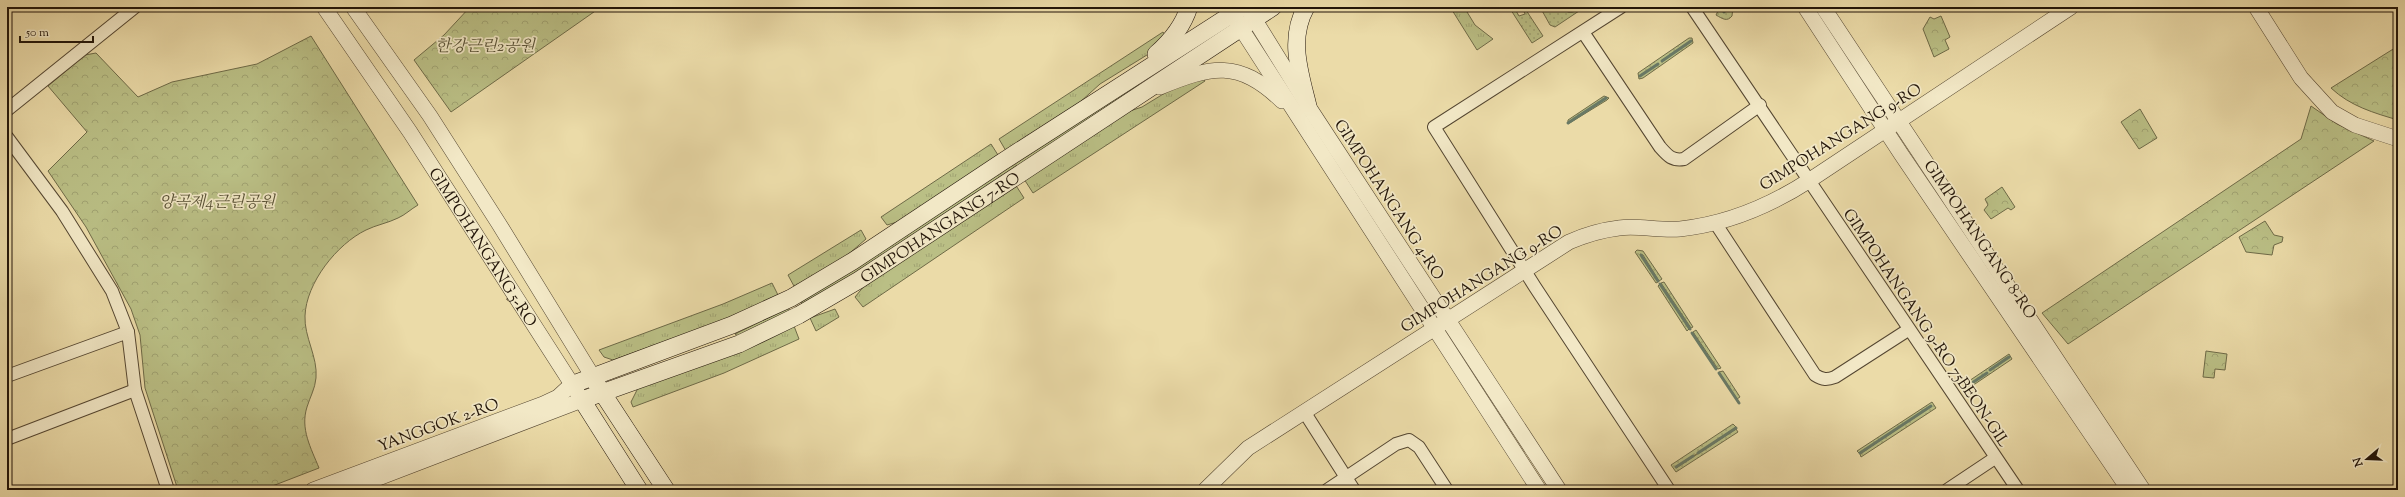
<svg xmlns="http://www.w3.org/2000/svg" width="2405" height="497" font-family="'Sorts Mill Goudy','Noto Serif KR',serif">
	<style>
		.grass { fill: url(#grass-tufts); stroke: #6e6a47 }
		.park { fill: url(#park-crowns); stroke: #6e6a47 }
		.garden { fill: url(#garden-dots); stroke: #6e6a47 }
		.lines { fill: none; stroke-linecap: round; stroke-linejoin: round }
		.stream { stroke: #697965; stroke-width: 3 }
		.minor-casing { stroke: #544631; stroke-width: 14 }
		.tertiary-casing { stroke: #544631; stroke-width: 16 }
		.secondary-casing { stroke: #221509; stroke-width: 18 }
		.minor { stroke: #f2e8c6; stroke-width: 12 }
		.tertiary { stroke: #f2e8c6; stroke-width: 15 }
		.secondary { stroke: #f2e8c6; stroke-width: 17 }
		.labels { text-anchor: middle; stroke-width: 3.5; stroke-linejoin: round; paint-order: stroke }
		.park-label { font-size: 16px; font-style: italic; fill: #575034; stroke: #f2e8c6 }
		.street-label { font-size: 16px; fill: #221509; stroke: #f2e8c6 }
	</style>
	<defs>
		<pattern id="grass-tufts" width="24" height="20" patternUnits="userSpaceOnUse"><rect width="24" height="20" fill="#babf85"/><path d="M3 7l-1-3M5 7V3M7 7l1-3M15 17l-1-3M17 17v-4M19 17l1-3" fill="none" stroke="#a0a372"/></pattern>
		<pattern id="park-crowns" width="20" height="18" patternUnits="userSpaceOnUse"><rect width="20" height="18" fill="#babf85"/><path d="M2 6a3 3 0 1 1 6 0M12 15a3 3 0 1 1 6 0" fill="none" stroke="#a0a372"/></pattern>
		<pattern id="garden-dots" width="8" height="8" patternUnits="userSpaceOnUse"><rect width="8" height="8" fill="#babf85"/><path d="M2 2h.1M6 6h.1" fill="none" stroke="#a0a372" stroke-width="1.8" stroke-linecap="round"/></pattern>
	</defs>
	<rect width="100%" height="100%" fill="#ebdba8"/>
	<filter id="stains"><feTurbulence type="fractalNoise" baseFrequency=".005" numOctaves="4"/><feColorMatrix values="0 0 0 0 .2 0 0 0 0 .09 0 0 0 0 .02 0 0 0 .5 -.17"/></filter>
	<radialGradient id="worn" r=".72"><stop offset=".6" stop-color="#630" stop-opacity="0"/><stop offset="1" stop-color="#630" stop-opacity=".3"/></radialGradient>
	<!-- grass -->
	<g class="grass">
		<polygon points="1457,7 1464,7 1475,25 1493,39 1477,50 1452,10"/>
		<polygon points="1163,32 1167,38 1155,50 1100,84 1079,103 1006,151 999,139"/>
		<polygon points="1203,78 1205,81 1033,193 1024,179 1127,112 1142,107 1178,85"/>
		<polygon points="1137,84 1139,85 867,267 802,304 801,302"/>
		<polygon points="991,144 998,155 904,220 887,225 881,217"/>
		<polygon points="1015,184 1024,198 863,307 855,297 865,285"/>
		<polygon points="861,230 866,239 844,258 795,288 788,275"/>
		<polygon points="772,283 779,297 716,323 613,360 604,357 599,350 723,304"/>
		<polygon points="788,308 790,311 738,336 735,334"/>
		<polygon points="835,309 839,317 816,331 810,318"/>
		<polygon points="794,326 799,339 724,373 633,407 631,402 638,388"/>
	</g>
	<!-- park -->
	<g class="park">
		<polygon points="470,7 601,7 451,112 414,60 444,35"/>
		<polygon points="1941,16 1950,37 1945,40 1949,49 1934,57 1923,29 1930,17 1934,19"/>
		<path d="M311,36L418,205C411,209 405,215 398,218C388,223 376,225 366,230C337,244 306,283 305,316C304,337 318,357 316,378C315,389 310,397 307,407C300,429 311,448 319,468L262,490H178L145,388L140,335L131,309L86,227L48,171L87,132L48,86L85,55L96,53L138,97L172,82L257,64Z"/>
		<path d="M2398,46V120C2374,113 2350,106 2331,88Z"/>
		<polygon points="2311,106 2337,124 2374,141 2068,344 2042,313 2301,139"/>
		<polygon points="2140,109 2157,138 2139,149 2121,122"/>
		<polygon points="2002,187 2015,207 2011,210 2008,208 1991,219 1984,210 1988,205 1985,199"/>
		<polygon points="2265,221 2274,235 2283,237 2282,242 2274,245 2272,255 2246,252 2239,237"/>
		<polygon points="2206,351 2227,354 2225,370 2215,369 2214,378 2203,377"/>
	</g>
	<!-- garden -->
	<g class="garden">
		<polygon points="1509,7 1518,7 1515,9 1519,16 1525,14 1522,7 1524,7 1543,36 1532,43"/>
		<path d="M1540,7H1562C1571,18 1575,9 1585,7L1555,27L1550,25Z"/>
		<path d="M1720,7H1733L1732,16C1727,22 1723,19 1716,15Z"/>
		<polygon points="1689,38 1692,38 1693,43 1643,78 1639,79 1638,73"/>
		<polygon points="1604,96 1609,98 1607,100 1568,124 1568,120"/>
		<polygon points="1637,250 1643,251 1662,279 1659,281 1643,255 1640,254 1658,282 1656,283 1635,252"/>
		<polygon points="1664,282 1693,327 1691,328 1661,283"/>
		<polygon points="1660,284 1689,329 1687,331 1658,286"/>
		<polygon points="1696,330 1721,368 1718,369 1693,332"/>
		<polygon points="2009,354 2012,359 1969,388 1966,387 1966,383"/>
		<polygon points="1723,371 1740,397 1737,399 1719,372"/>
		<polygon points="1932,402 1936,408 1861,457 1860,454 1931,406 1859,453 1857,451"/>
		<polygon points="1733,424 1736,427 1676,468 1736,429 1738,432 1676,472 1671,465"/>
	</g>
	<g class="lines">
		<!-- stream -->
		<g class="stream">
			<polyline points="1724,12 1727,7"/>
			<polyline points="1662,61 1691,41"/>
			<polyline points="1640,76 1658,64"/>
			<polyline points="1568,123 1606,98"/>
			<polyline points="1641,255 1658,281"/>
			<polyline points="1660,284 1690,329"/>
			<polyline points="1692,333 1716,369"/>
			<polyline points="1990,370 2009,357"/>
			<polyline points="1719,373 1739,403"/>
			<polyline points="1969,385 1987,373"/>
			<polyline points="1698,453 1736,428"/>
			<polyline points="1860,453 1931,406"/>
			<polyline points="1676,467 1693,456"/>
		</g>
		<!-- minor casing -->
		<g class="minor-casing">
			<g id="minor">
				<polyline points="1621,7 1434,127 1535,287 1669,490"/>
				<polyline points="1692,7 2018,490"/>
				<path d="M1583,32L1660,147C1668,156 1672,161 1684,159L1760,105"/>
				<polyline points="7,110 135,7"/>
				<polyline points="7,137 62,211 112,291 128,332 135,390 168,490"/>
				<path d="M1716,224L1815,375C1823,380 1827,380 1835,377L1908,330"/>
				<polyline points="7,376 128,332"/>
				<polyline points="1305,413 1354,490"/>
				<polyline points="7,439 135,390"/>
				<polyline points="1327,490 1396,444 1409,440 1419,447 1447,490"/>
				<polyline points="1947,490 1995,458"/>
			</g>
		</g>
		<!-- tertiary casing -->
		<g class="tertiary-casing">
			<g id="tertiary">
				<path id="s1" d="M324,7L410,132L582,400L347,490"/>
				<polyline points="353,7 430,116 499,224 593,377"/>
				<polyline points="1805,7 1901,154 2129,490"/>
				<polyline points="1823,7 2143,490"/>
				<polyline points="2256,7 2301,78 2332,112 2355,125 2398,139"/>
				<polyline points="1248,9 1308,106 1559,490"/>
				<polyline points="1235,19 1539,490"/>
				<path d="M1160,87C1212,66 1238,59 1282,101"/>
				<polyline points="313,490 543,404 558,397 571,385"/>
				<path d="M1205,490L1248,448L1569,242C1585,235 1602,230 1619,228C1637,225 1660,231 1680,229C1727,224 1770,206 1810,180L2071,7"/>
			</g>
		</g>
		<!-- secondary casing -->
		<g class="secondary-casing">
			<g id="secondary">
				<path d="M1306,7C1288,39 1300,73 1308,106"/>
				<path d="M1156,54C1171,41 1183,26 1189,7"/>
				<polyline points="596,383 666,490"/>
				<polyline points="571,385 732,325 791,298 853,261 1002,162 1243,7"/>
				<path id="s2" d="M639,490L582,400L739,344L799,315L859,280L1273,7"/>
			</g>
		</g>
		<!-- minor -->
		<use href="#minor" class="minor"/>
		<!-- tertiary -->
		<use href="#tertiary" class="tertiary"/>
		<!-- secondary -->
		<use href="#secondary" class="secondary"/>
	</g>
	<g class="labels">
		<!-- park labels -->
		<g class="park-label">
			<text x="485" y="51">한강근린2공원</text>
			<text x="217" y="207">양곡제4근린공원</text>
		</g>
		<!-- street labels -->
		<g class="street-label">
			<text transform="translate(1840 136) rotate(-32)" y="6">GIMPOHANGANG 9-RO</text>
			<text transform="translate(1390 199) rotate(57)" y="6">GIMPOHANGANG 4-RO</text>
			<text dy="6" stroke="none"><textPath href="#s2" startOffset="506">GIMPOHANGANG 7-RO</textPath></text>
			<text transform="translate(1981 239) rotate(56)" y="6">GIMPOHANGANG 8-RO</text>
			<text dy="6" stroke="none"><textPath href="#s1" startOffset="288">GIMPOHANGANG 5-RO</textPath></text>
			<text transform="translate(1481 278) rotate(-32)" y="6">GIMPOHANGANG 9-RO</text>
			<text transform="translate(1927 327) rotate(56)" y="6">GIMPOHANGANG 9-RO 75BEON-GIL</text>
			<text transform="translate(438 424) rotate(-20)" y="6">YANGGOK 2-RO</text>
		</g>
	</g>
	<!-- margin -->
	<rect width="2405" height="497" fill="none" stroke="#ebdba8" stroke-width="24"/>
	<rect x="8" y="8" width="2389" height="481" fill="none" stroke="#221509" stroke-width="2"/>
	<rect x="12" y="12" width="2381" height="473" fill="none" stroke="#221509"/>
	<!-- north arrow -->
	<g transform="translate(2367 459) rotate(251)" stroke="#f2e8c6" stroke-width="3" paint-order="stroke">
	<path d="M0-3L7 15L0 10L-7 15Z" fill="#221509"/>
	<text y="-6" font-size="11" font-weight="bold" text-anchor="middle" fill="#221509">N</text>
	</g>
	<!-- scale -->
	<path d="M20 36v6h73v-6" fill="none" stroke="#221509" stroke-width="2"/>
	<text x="26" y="36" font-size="12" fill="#221509" stroke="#f2e8c6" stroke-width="3" paint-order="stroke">50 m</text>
	<rect width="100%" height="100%" filter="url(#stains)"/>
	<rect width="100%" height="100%" fill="url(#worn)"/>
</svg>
